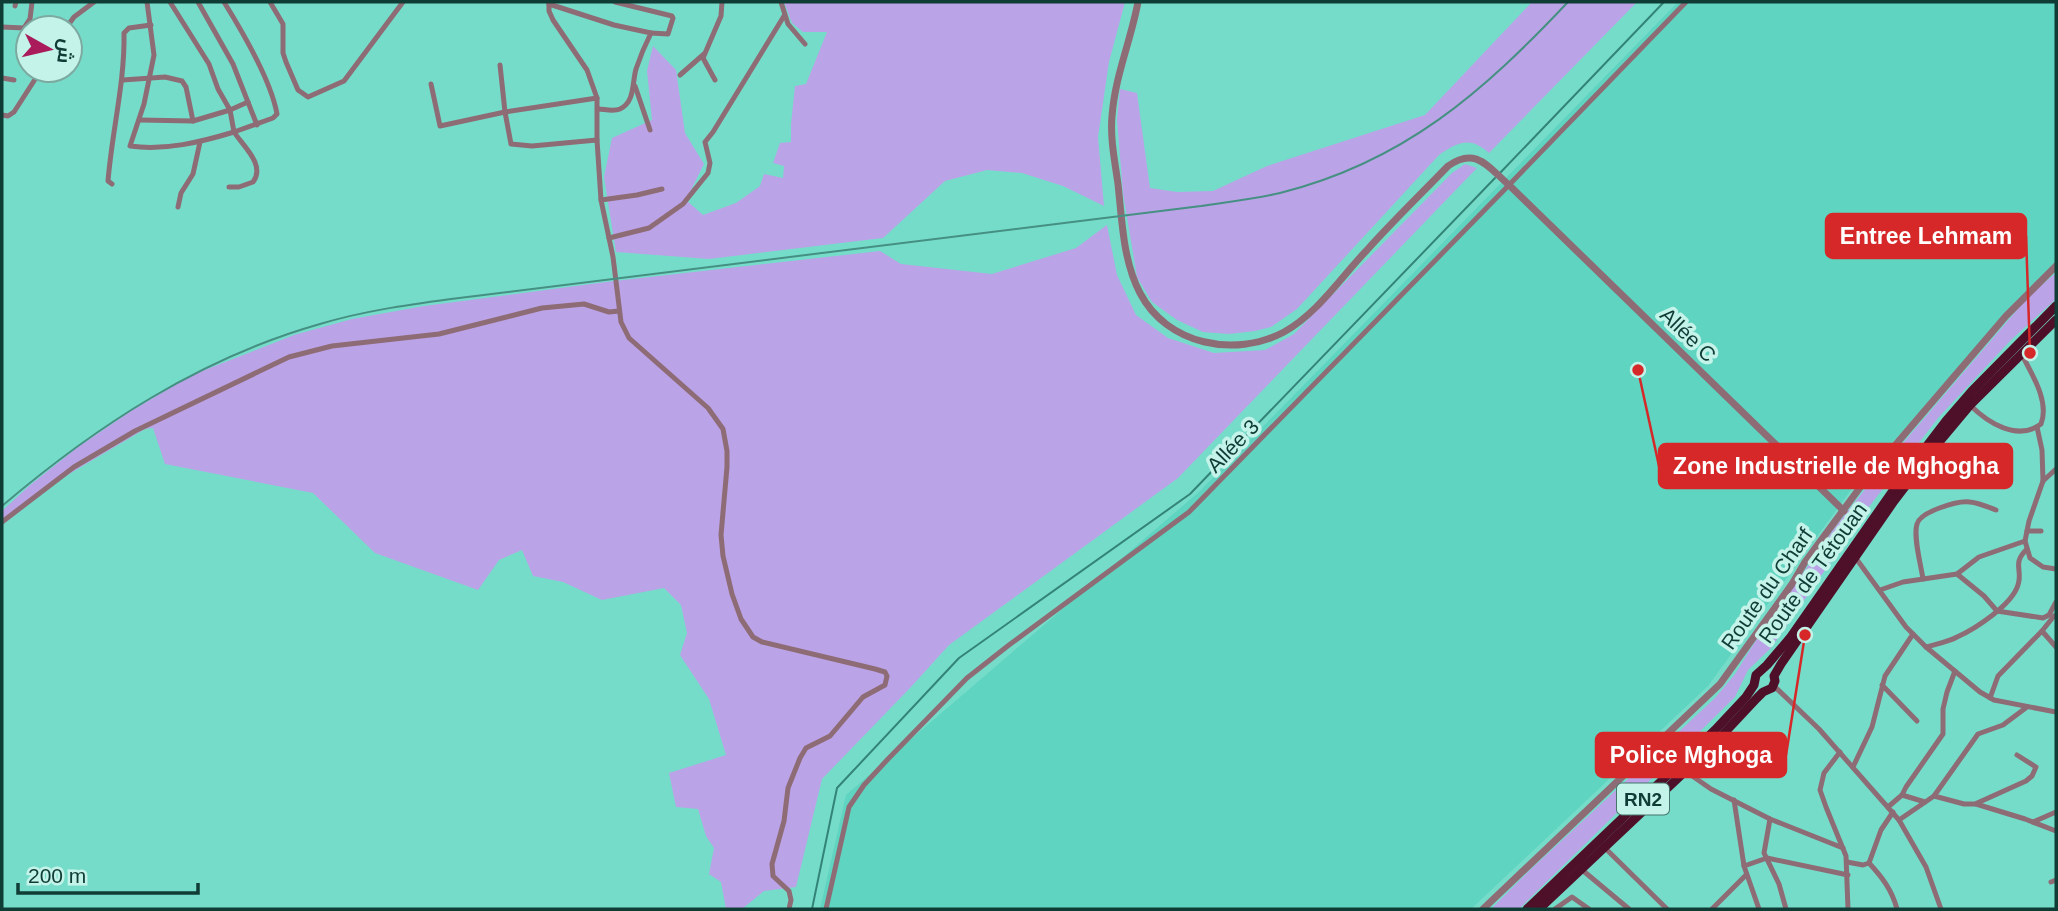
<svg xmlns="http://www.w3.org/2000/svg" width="2058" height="911" font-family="Helvetica,Cairo,sans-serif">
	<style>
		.built { fill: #5fd4c0 }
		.green { fill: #bba3e7 }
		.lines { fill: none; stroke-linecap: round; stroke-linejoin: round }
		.stream { stroke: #338477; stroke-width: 2 }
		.minor { stroke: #8e6c75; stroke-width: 5 }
		.tertiary { stroke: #8e6c75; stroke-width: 7 }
		.trunk { stroke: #4e1029; stroke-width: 9 }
		.rail { stroke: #459082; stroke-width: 2 }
		.labels { text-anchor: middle; stroke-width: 7; stroke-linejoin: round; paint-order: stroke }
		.shield { fill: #c4f3e9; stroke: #45746b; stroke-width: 2 }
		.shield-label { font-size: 19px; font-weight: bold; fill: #0f3d35 }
		.street-label { font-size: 21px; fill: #0f3d35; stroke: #c4f3e9 }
		.leader { fill: none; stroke: #d62828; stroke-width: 2.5 }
		.callout-dot { fill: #d62828; stroke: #c4f3e9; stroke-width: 2.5 }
		.callout { fill: #d62828; stroke: #d62828; stroke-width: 2.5 }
		.callout-label { font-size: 23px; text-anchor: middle; font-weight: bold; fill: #fff }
	</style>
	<rect width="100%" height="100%" fill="#76dcca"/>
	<!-- built -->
	<polygon class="built" points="1678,2 2056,2 2056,262 1859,479 1708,686 1471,909 820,909 846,795 1200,491"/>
	<!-- green -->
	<g class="green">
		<polygon points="784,2 1125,2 1109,62 1098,137 1104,206 1063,186 1022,173 987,170 945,181 883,238 709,259 616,252 604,177 612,138 652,120 647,71 653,46 676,70 685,133 704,164 686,200 703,215 736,203 760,186 764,174 783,178 784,166 773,163 780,143 791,142 791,124 795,86 806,84 827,32 803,32 792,23"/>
		<path d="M1532,2H1637L1489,153C1470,136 1458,142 1439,155L1297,309L1271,327L1255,331L1229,334L1203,332L1177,320L1152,302L1137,277L1123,193L1117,120L1120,89L1137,93L1150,188L1177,192L1213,191L1267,166L1425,115Z"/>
		<polygon points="1465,164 1477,168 1178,478 949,645 911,687 822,779 796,887 764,891 742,909 726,909 721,882 709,874 714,848 706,836 698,809 676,807 669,773 726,755 709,699 680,655 687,633 681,605 664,588 602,600 563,582 533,576 522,550 499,560 478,590 375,553 313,493 165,464 153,428 145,429 64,477 2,525 2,511 29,486 78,447 131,411 192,375 294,335 352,319 424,306 606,282 880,251 901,264 992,274 1076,248 1107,225 1117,275 1136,315 1168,338 1214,353 1265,350 1294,334 1452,173"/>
		<polygon points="2056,273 2056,299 2011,340 1939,417 1868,508 1771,648 1748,670 1735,697 1519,909 1491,909 1529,871 1715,698 1735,674 1755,642 1836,526 1885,464 2030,295"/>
	</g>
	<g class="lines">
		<!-- stream -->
		<g class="stream">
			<polyline points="1499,174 1664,2"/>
			<polyline points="812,909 837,788 959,658 1190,494 1495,178"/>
		</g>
		<!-- minor -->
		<g class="minor">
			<path d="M147,2L154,55L144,104L130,146C165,151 201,142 234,132L230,110L218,89L209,64L170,2"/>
			<polyline points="198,2 233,64 257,125"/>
			<path d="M224,2C242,31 271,80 277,114L273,118L234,132C243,146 266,165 253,182L239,187H229"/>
			<polyline points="270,2 283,24 283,53 286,62 298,90 308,97 344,81 403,2"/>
			<polyline points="549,2 549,11 553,20 587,70 597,98 597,140 601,200 613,257 621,322 629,338 708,408 723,429 727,451 727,467 721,535 723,556 732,594 741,619 753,637 762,642 875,669 885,672 887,676 885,685 863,697 830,736 806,748 800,758 788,788 784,821 772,864 773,876 789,891 791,900 789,909"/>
			<polyline points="615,2 672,16 673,18 668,34 651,33"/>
			<polyline points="781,2 788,24 805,44"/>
			<path d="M549,4L614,25L651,33C645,45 640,57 636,69C632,83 635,102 620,109C613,112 604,109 598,109"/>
			<polyline points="15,6 16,2"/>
			<polyline points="2,27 24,28 30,19 32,2"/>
			<polyline points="66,28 74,17 94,2"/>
			<polyline points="500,65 505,112 511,144 532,146 597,140"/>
			<polyline points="680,75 704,54"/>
			<polyline points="2,78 14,80"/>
			<polyline points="123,80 165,77 182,81 186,87 193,121"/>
			<polyline points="715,80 703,58 721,16 722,2"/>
			<polyline points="431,84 440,126 505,112 597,98"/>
			<polyline points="635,86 650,130"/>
			<polyline points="2,115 8,116 14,112 41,70"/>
			<polyline points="140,120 193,121 230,110 248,102"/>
			<path d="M112,184L108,181C112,131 125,82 124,33L129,28L151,25"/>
			<polyline points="601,200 637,195 662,189"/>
			<polyline points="178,207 181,193 193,174 200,142"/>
			<polyline points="609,238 649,228 683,204 708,173 710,163 705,142 713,132 784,16"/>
			<path d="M1970,405C1987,422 2017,442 2041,424C2050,401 2031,373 2021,353"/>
			<polyline points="2037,427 2042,450 2043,481"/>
			<polyline points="2,522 74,467 135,431 289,357 332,346 439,334 542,308 584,304 609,312 619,311"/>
			<polyline points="2027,531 2041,531"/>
			<polyline points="2025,541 2029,521 2043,481 2056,469"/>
			<polyline points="1855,557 1906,627 1926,647 1980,692 1994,700 2056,712"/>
			<polyline points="1957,574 1984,596 1997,611 2043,618 2049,615 2056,602"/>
			<path d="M1923,579C1921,565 1913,537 1917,524C1920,512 1958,500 1970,502C1979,503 1988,507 1996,510"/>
			<polyline points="1880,590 1903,582 1957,574 1979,557 2025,541 2030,558 2043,567 2056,569"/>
			<polyline points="2042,631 2056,647"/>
			<path d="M1926,647C1936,644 1948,642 1957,637C1975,629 2012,605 2018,585C2023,570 2012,564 2026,550"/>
			<polyline points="1882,685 1917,721"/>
			<polyline points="1774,686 1819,729 1899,820 1926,867 1941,909"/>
			<polyline points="1990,698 1998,676 2042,631 2054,616"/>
			<polyline points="1840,752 1824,773 1820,790 1826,807 1846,856 1848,909"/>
			<polyline points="1853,767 1872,727 1885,676 1913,634"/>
			<polyline points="1685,771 1711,789 1770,819 1843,848"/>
			<polyline points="1902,795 1906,787 1943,734 1943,709 1947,692 1955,671"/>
			<polyline points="1934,796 1964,804 1975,804 2026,781 2032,776 2036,767 2017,755"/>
			<polyline points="1734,800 1744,866 1759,909"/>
			<polyline points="1976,804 2025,819 2056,831"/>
			<polyline points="1888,807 1902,795 1925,802"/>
			<polyline points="1770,819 1764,853 1779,884 1786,909"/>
			<polyline points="1899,820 1934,796 1978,734 2003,725 2027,707"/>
			<polyline points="2033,822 2056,812"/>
			<polyline points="1604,847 1667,909"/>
			<polyline points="1847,862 1863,865 1869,863 1881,830 1893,812"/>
			<path d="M1869,863C1882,877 1892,890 1897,909"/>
			<polyline points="1744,866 1767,858 1848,875"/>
			<polyline points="1581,869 1629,909"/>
			<polyline points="2051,882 2056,880"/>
			<polyline points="826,909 849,807 864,785 888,759 967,678 1009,645 1189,512 1509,185 1686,2"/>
			<polyline points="1555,909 1572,897 1589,909"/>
			<polyline points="1712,909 1746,875"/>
		</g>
		<!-- tertiary -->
		<g class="tertiary">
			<path d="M1138,2C1131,40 1115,76 1112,116C1110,139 1115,162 1118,184C1122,220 1123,261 1140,293C1167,345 1235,358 1284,332C1317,314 1341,277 1367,250C1393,221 1421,194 1448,166C1476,146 1488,167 1509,185L1844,511"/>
			<polyline points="1483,909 1720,684 1792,584 1805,562 1867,478 2006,316 2056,266"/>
		</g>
		<!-- trunk -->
		<g class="trunk">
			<polyline points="1527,909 1715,730 1746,697 1754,685 1756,675 1767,665 1790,638 1897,485 1946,421 1972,391 2056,306"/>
			<polyline points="1539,909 1712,746 1757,698 1763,692 1772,688 1775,681 1774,676 1781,664 1894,501 1939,442 1970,405 2056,320"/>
		</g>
		<!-- rail -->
		<path class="rail" d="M2,506C96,426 200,358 320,324C363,311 407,305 451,299L1201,206C1227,202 1254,199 1280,193C1404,162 1483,92 1568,2"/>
	</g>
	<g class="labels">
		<!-- shield labels -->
		<rect class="shield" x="1617" y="783.5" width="52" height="31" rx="5"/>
		<g class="shield-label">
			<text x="1643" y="806">RN2</text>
		</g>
		<!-- street labels -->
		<g class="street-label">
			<text transform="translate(1688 335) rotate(44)" y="7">Allée C</text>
			<text transform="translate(1233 446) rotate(-46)" y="7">Allée 3</text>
			<text transform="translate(1813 573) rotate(-54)" y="7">Route de Tétouan</text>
			<text transform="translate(1767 589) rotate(-55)" y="7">Route du Charf</text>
		</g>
	</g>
	<!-- callouts -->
	<path class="leader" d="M2030 353L2026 236M1638 370L1659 466M1805 635L1786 755"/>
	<g class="callout-dot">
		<circle cx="2030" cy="353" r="7"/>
		<circle cx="1638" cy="370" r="7"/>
		<circle cx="1805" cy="635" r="7"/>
	</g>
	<g class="callout">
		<rect x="1826" y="214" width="200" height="44" rx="7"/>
		<rect x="1659" y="444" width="353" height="44" rx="7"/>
		<rect x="1596" y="733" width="190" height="44" rx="7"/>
	</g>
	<g class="callout-label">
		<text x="1926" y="244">Entree Lehmam</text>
		<text x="1836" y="474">Zone Industrielle de Mghogha</text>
		<text x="1691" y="763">Police Mghoga</text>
	</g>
	<!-- border -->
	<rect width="2058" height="911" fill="none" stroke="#0f3d35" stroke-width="7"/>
	<!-- north arrow -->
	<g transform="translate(49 49) rotate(98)"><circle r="33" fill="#c4f3e9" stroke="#7caaa1" stroke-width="2"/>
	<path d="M0-5L12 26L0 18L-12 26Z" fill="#a91b5a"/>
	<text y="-10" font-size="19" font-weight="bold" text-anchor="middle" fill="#0f3d35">ش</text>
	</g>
	<!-- scale -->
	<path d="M18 883v10h180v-10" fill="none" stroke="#0f3d35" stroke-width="3.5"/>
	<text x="28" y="883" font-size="21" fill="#0f3d35" stroke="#c4f3e9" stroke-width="5" paint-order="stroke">200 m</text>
</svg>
